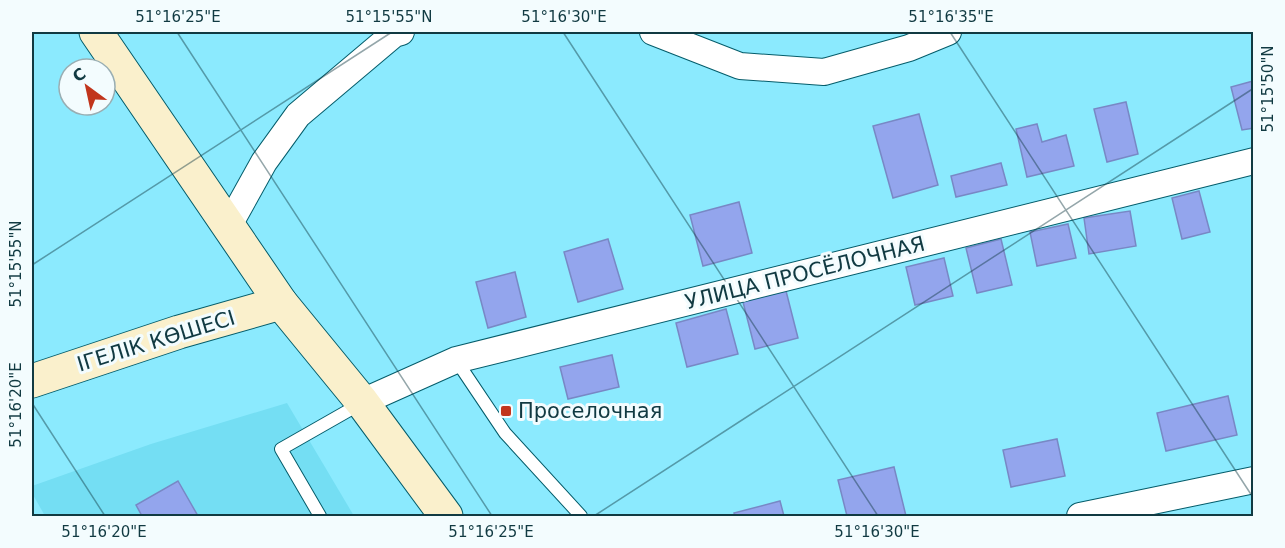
<svg xmlns="http://www.w3.org/2000/svg" width="1285" height="548" font-family="'DejaVu Sans',sans-serif">
	<style>
		.built { fill: #74def3 }
		.building { fill: #93a5ed; stroke: #7888c5; stroke-width: 1.5 }
		.lines { fill: none; stroke-linecap: round; stroke-linejoin: round }
		.lane-casing { stroke: #045c6a; stroke-width: 14 }
		.street-casing { stroke: #045c6a; stroke-width: 28 }
		.secondary-casing { stroke: #045c6a; stroke-width: 35 }
		.lane { stroke: #fff; stroke-width: 12 }
		.street { stroke: #fff; stroke-width: 26 }
		.secondary { stroke: #faf0cc; stroke-width: 33 }
		.ticks { fill: none; stroke: #113a42; stroke-width: 1.5; stroke-opacity: 0.45 }
		.poi-dot { fill: #c1351c; stroke: #f3fcfe; stroke-width: 2 }
		.labels { text-anchor: middle; stroke-width: 6; stroke-linejoin: round; paint-order: stroke }
		.street-label { font-size: 21px; fill: #113a42; stroke: #f3fcfe }
		.poi-label { font-size: 21px; fill: #113a42; stroke: #f3fcfe; text-anchor: start }
		.neatline { fill: none; stroke: #113a42; stroke-width: 2 }
		.ticks-label { font-size: 15px; text-anchor: middle; fill: #113a42 }
	</style>
	<rect width="100%" height="100%" fill="#8beafe"/>
	<!-- built -->
	<polygon class="built" points="287,403 354,516 45,516 32,493 32,486 151,444"/>
	<!-- building -->
	<g class="building">
		<polygon points="1253,81 1254,128 1242,130 1231,87"/>
		<polygon points="1126,102 1138,154 1107,162 1094,109"/>
		<polygon points="919,114 938,185 893,198 873,126"/>
		<polygon points="1037,124 1042,142 1066,135 1074,166 1027,177 1016,129"/>
		<polygon points="1001,163 1007,185 956,197 951,176"/>
		<polygon points="1199,191 1210,232 1182,239 1172,198"/>
		<polygon points="739,202 752,253 703,266 690,215"/>
		<polygon points="1130,211 1136,246 1089,254 1084,218"/>
		<polygon points="1068,224 1076,258 1037,266 1030,232"/>
		<polygon points="608,239 623,289 578,302 564,252"/>
		<polygon points="1001,239 1012,285 977,293 966,248"/>
		<polygon points="944,258 953,296 915,305 906,267"/>
		<polygon points="515,272 526,317 488,328 476,282"/>
		<polygon points="785,287 798,338 755,349 742,298"/>
		<polygon points="726,309 738,354 687,367 676,323"/>
		<polygon points="612,355 619,387 568,399 560,367"/>
		<polygon points="1228,396 1237,435 1166,451 1157,413"/>
		<polygon points="1057,439 1065,476 1011,487 1003,450"/>
		<polygon points="894,467 906,516 847,516 838,480"/>
		<polygon points="178,481 198,516 142,516 136,505"/>
		<polygon points="780,501 784,516 735,516 734,513"/>
	</g>
	<g class="lines">
		<!-- lane casing -->
		<g class="lane-casing">
			<g id="lane">
				<polyline points="456,360 505,433 581,516"/>
				<polyline points="320,516 281,449 360,404"/>
			</g>
		</g>
		<!-- street casing -->
		<g class="street-casing">
			<g id="street">
				<polyline points="653,32 740,66 824,72 909,48 948,32"/>
				<polyline points="229,225 264,162 298,115 394,34 401,32"/>
				<polyline points="362,402 456,360 1254,161"/>
				<polyline points="1080,516 1254,480"/>
			</g>
		</g>
		<!-- secondary casing -->
		<g class="secondary-casing">
			<g id="secondary">
				<polyline points="96,32 281,303 362,402 446,516"/>
				<polyline points="32,381 179,332 281,303"/>
			</g>
		</g>
		<!-- lane -->
		<use href="#lane" class="lane"/>
		<!-- street -->
		<use href="#street" class="street"/>
		<!-- secondary -->
		<use href="#secondary" class="secondary"/>
	</g>
	<!-- ticks -->
	<path class="ticks" d="M177,32L492,516M563,32L878,516M950,32L1254,499M32,265L392,32M32,403L105,516M594,516L1254,88"/>
	<!-- markers -->
	<rect class="poi-dot" x="500" y="405" width="12" height="12" rx="3"/>
	<g class="labels">
		<!-- street labels -->
		<g class="street-label">
			<text transform="translate(805 273) rotate(-14)" y="7">УЛИЦА ПРОСЁЛОЧНАЯ</text>
			<text transform="translate(156 341) rotate(-17)" y="7">ІГЕЛІК КӨШЕСІ</text>
		</g>
		<!-- poi labels -->
		<g class="poi-label">
			<text x="518" y="418">Проселочная</text>
		</g>
	</g>
	<!-- border -->
	<rect width="1285" height="548" fill="none" stroke="#f3fcfe" stroke-width="66"/>
	<!-- north arrow -->
	<g transform="translate(87 87) rotate(327)"><circle r="28" fill="#f3fcfe" stroke="#99aeb3" stroke-width="1.5"/>
	<path d="M0-4.5L10 22L0 15L-10 22Z" fill="#c1351c"/>
	<text y="-9" font-size="16" font-weight="bold" text-anchor="middle" fill="#113a42">С</text>
	</g>
	<rect x="33" y="33" width="1219" height="482" class="neatline"/>
	<g class="ticks-label">
		<text x="178" y="22">51°16'25"E</text>
		<text x="389" y="22">51°15'55"N</text>
		<text x="564" y="22">51°16'30"E</text>
		<text x="951" y="22">51°16'35"E</text>
		<text transform="translate(1268 89) rotate(-90)" y="5">51°15'50"N</text>
		<text transform="translate(16 264) rotate(-90)" y="5">51°15'55"N</text>
		<text transform="translate(16 405) rotate(-90)" y="5">51°16'20"E</text>
		<text x="104" y="537">51°16'20"E</text>
		<text x="491" y="537">51°16'25"E</text>
		<text x="877" y="537">51°16'30"E</text>
	</g>
</svg>
